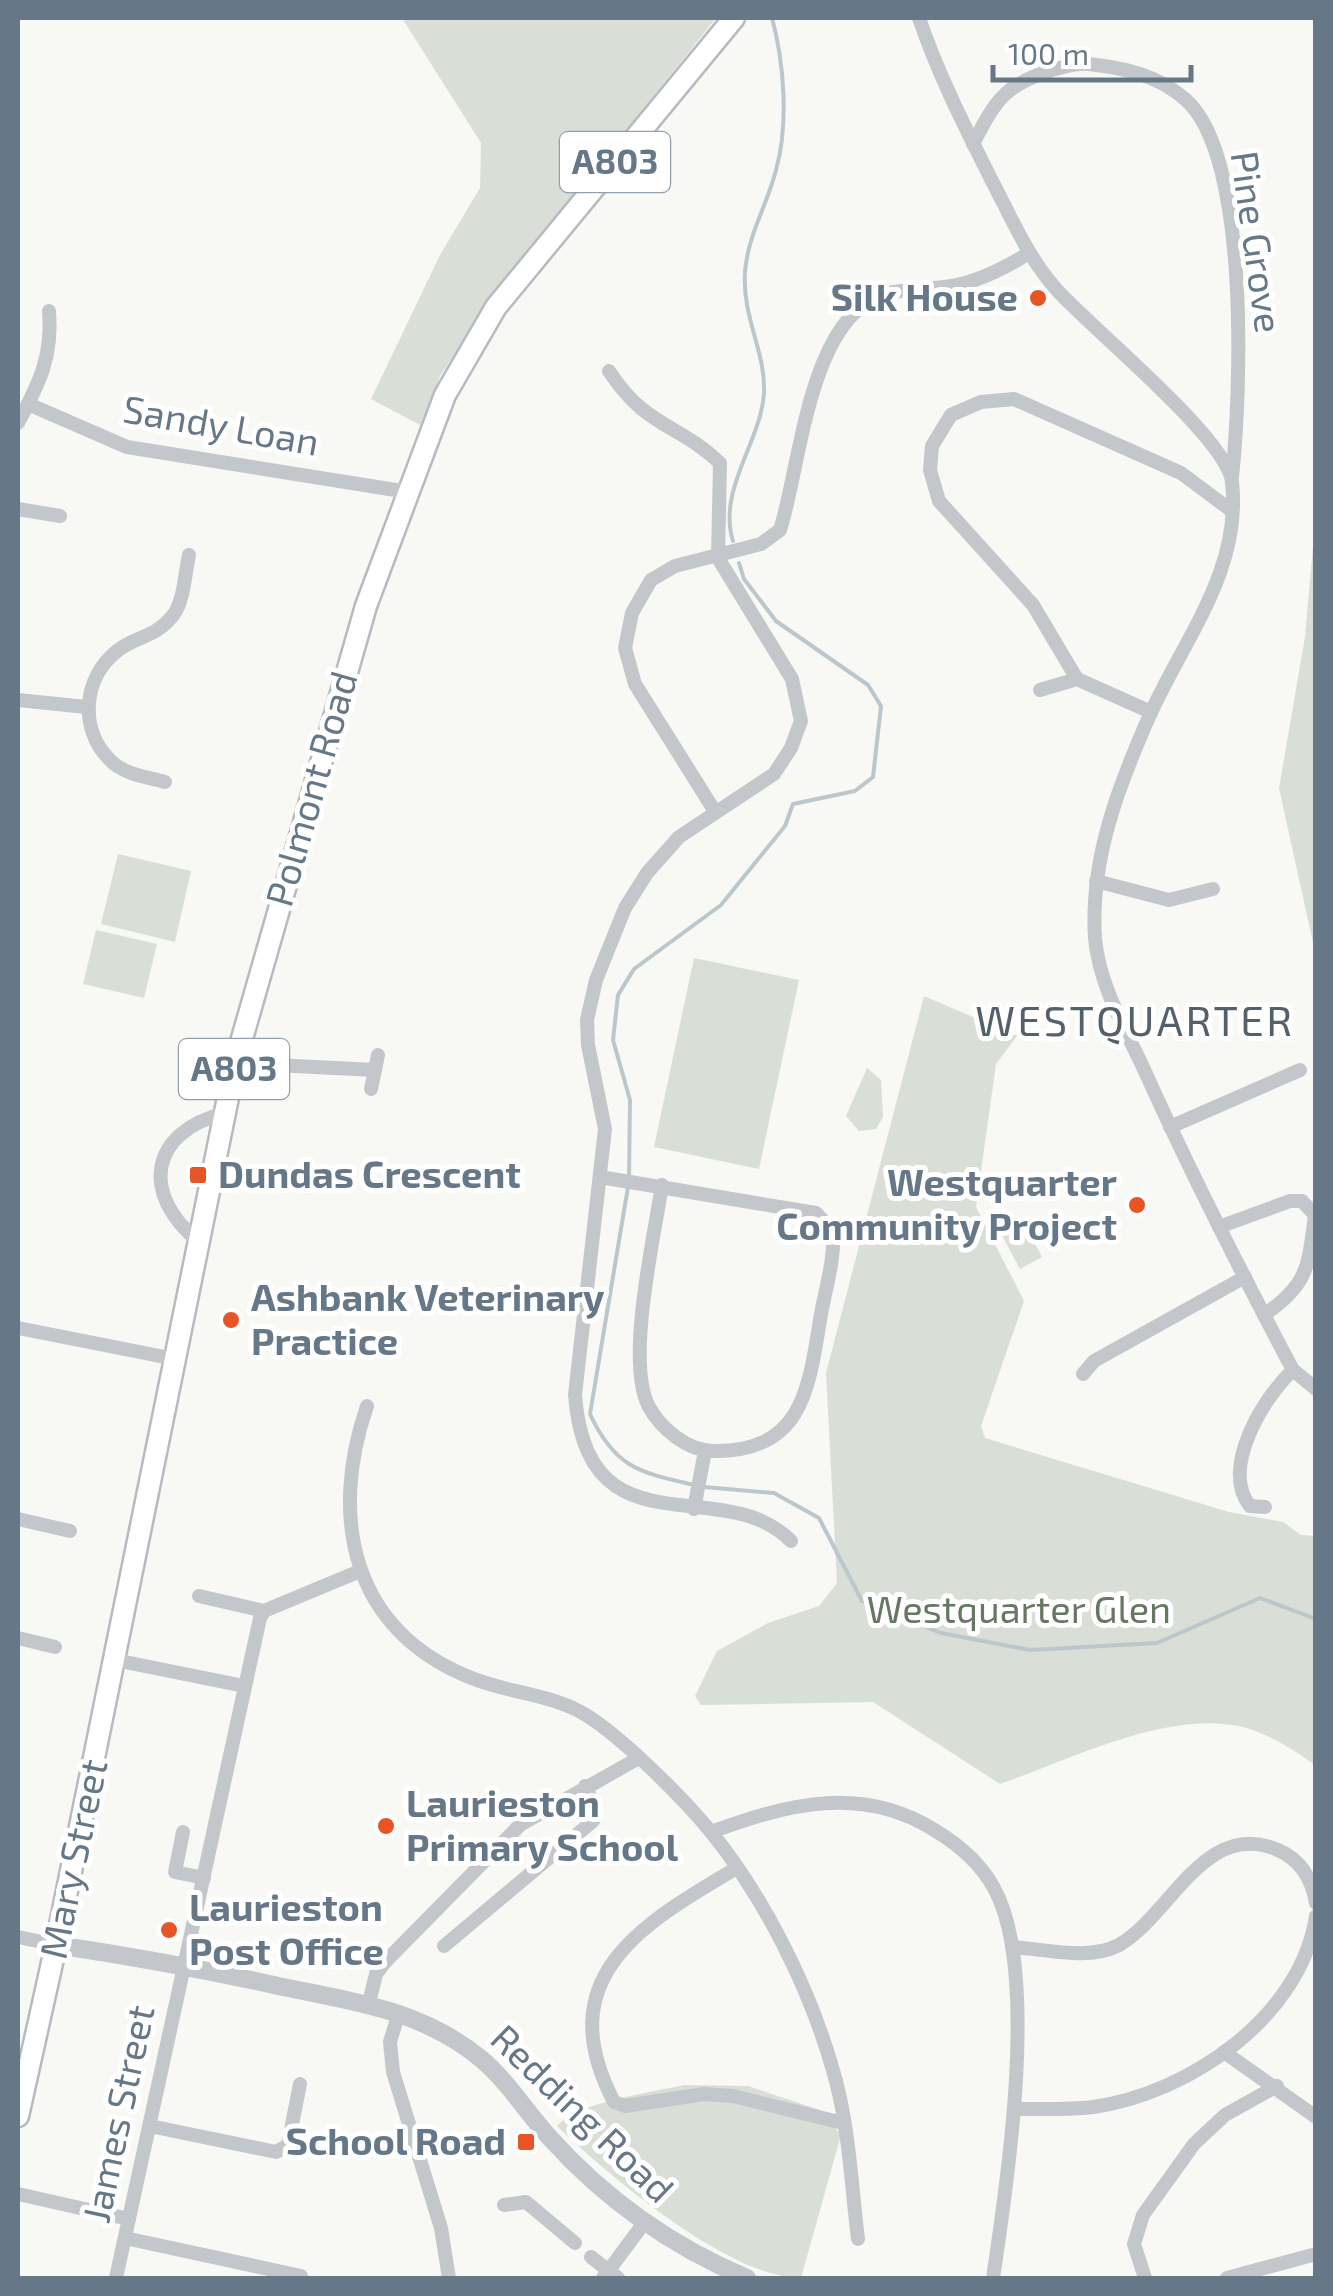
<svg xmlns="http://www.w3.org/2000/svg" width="1333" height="2296" font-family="'Exo 2',sans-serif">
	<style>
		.green { fill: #d9dfd6 }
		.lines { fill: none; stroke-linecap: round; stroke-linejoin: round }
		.stream { stroke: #bbc7cb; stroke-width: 4 }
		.primary-casing { stroke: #b6bbbe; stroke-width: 25 }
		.minor { stroke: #c3c7cb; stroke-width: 14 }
		.tertiary { stroke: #c3c7cb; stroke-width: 18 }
		.primary { stroke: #fff; stroke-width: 20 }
		.poi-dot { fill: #e75525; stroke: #fff; stroke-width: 4 }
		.labels { text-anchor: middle; stroke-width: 10; stroke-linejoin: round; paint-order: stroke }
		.shield { fill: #fff; stroke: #94a0ab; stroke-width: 2.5 }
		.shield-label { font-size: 35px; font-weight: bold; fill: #667887 }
		.street-label { font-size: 38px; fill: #667887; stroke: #fff }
		.poi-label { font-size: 38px; font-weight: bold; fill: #667887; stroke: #fff; text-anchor: start }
		.park-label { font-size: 38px; fill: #667861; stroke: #fff }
		.quarter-label { font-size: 42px; letter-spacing: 2.5px; fill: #54616b; stroke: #fff }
	</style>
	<rect width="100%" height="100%" fill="#f8f8f5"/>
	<!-- green -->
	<g class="green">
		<polygon points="402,18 716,18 492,298 440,376 422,426 371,399 440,255 480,188 481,143"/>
		<polygon points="1315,523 1315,952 1279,788 1305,637"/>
		<polygon points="118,854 191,871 175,942 101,924"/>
		<polygon points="96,930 157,944 144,998 83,984"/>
		<polygon points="694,958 799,980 759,1169 654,1147"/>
		<path d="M924,996L1017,1036L996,1064L976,1207L1024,1301L981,1426L985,1438L1229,1512L1283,1522L1301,1535L1315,1536V1765C1291,1748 1262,1729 1232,1725C1159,1714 1069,1760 1000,1784L873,1702L701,1705L695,1696L717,1651L768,1623L819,1606L837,1583L826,1373Z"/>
		<polygon points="867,1068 881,1080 883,1117 876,1129 859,1131 846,1116"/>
		<polygon points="1021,1216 1042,1257 1020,1269 998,1228"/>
		<path d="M684,2085L748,2086L820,2110L841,2135L801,2278C729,2278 608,2175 557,2126C579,2101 651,2093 684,2085Z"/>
	</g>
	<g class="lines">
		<!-- stream -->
		<g class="stream">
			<path d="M733,541C717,490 761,442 764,393C766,352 742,318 745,272C748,234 767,206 776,170C789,124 784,62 772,18"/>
			<polyline points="629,1177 630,1100 613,1040 618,995 634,969 721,905 785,826 793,804 855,791 873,777 881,706 868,685 776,621 744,579 739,563"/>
			<path d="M628,1187L590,1414C615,1468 639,1472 694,1485"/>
			<polyline points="704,1487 774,1493 819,1518 862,1601 941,1633 1030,1650 1157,1643 1260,1598 1316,1619"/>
		</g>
		<!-- primary casing -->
		<g class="primary-casing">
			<polyline id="primary" points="18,2116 56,1945 235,1063 366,606 445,395 496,307 734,18"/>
		</g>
		<!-- minor -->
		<g class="minor">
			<path d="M919,18C938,74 964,125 991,179C1011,217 1028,258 1057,290C1091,328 1228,439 1232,482C1242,571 1183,640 1149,717C1118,787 1090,860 1095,938C1099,984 1124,1027 1143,1067C1189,1170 1240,1270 1293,1370L1316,1389"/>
			<path d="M973,144C996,100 1004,85 1052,70C1065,67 1076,62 1089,64C1125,68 1158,75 1186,100C1250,157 1241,395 1232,477"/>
			<path d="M609,371C646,428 678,423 720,463L718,558L792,679L801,721L791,748L774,774L679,837L647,873L625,908L596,980L587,1020L588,1045L605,1129L575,1395C587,1557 722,1471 791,1541"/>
			<polyline points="28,404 127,447 408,492"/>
			<path d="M18,423C39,384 53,356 49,311"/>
			<polyline points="18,509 60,516"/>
			<polyline points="1077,679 1033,605 939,501 930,470 932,446 951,415 981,402 1014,399 1181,473 1232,511"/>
			<polyline points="1040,690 1077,679 1151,712"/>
			<polyline points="18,700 86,707"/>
			<path d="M165,782C147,777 122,774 109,759C79,728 83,678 117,651C137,635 155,639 174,614C184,600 185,573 189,555"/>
			<path d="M714,810L635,684L625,648L632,613L651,580L675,566L761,544L780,530C801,465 808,319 884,294C905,288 930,290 952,286C980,281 1005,268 1029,253"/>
			<polyline points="1096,881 1169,900 1213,889"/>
			<polyline points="235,1063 375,1070"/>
			<polyline points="371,1089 378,1055"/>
			<polyline points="1170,1127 1300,1070"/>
			<path d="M600,1177L816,1213L833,1231C835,1258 826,1287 821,1314C809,1385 805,1452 714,1451C687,1451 660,1428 648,1405C626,1359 654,1238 662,1185"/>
			<path d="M1219,1227L1290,1201H1302L1315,1215C1308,1267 1309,1284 1264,1315"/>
			<path d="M199,1242C140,1194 149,1132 225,1113"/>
			<polyline points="18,1328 175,1359"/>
			<polyline points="1083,1374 1094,1361 1245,1277"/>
			<path d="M367,1406C329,1517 351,1629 469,1677C504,1692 543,1693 577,1710C615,1729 684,1799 711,1832C764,1897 809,1987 832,2067C849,2122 851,2183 858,2239"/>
			<path d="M1265,1507L1250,1506C1220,1469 1263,1398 1293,1370"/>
			<polyline points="694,1509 705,1451"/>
			<polyline points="18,1519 70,1531"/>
			<polyline points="199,1596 264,1611"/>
			<polyline points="18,1638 55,1647"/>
			<polyline points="125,1662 244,1686"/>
			<polyline points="183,1832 175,1872 204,1878"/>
			<path d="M711,1832C787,1804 862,1784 936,1831C959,1845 981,1864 994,1888C1040,1971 1007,2185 993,2278"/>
			<path d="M735,1869C638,1926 550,1979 614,2102L625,2106L704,2094L733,2096L843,2123"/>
			<polyline points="18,1937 56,1945"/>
			<polyline points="444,1946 593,1821 594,1805 585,1786"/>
			<path d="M1013,1947C1044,1949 1090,1961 1119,1945C1171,1915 1205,1818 1278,1850C1301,1860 1312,1879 1316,1903"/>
			<polyline points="369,2003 376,1974 386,1961 520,1825 637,1759"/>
			<polyline points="399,2012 390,2042 393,2072 441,2228 449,2278"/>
			<polyline points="1224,2052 1316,2117"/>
			<path d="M1015,2109C1041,2109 1068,2110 1093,2107C1188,2094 1301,2017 1316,1916"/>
			<polyline points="150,2126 276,2152 288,2145 300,2084"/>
			<polyline points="18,2194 129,2219"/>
			<polyline points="504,2205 526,2202 575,2243"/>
			<polyline points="125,2238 301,2276"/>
			<polyline points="591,2257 618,2278"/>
			<polyline points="116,2278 260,1618 264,1611 360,1571"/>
			<polyline points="603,2278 644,2223"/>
			<polyline points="1145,2278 1134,2244 1143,2215 1194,2144 1225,2115 1277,2086"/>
			<polyline points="1227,2278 1316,2254"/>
		</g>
		<!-- tertiary -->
		<path class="tertiary" d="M56,1945C130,1956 202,1969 274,1985C348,2001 419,2008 480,2058C508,2081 526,2112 550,2138C606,2200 671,2246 747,2278"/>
		<!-- primary -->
		<use href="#primary" class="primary"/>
	</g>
	<!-- markers -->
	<g class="poi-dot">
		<circle cx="1038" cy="298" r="10"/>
		<rect x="188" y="1165" width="20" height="20" rx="5"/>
		<circle cx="1137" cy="1205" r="10"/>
		<circle cx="231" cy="1320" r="10"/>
		<circle cx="386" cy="1826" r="10"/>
		<circle cx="169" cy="1930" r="10"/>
		<rect x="516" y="2132" width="20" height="20" rx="5"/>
	</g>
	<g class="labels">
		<!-- shield labels -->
		<g class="shield">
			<rect x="560" y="132" width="110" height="60" rx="8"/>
			<rect x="179" y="1039" width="110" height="60" rx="8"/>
		</g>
		<g class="shield-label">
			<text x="615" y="174">A803</text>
			<text x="234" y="1081">A803</text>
		</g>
		<!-- street labels -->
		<g class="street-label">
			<text transform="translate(1256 242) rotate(82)" y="13">Pine Grove</text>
			<text transform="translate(221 426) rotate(10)" y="13">Sandy Loan</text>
			<text transform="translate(312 789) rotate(-74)" y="13">Polmont Road</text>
			<text transform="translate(74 1859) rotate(-78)" y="13">Mary Street</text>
			<text transform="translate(119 2114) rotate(-78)" y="13">James Street</text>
			<text transform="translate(582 2114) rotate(44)" y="13">Redding Road</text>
		</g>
		<!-- poi labels -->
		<g class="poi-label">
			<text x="1018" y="311" text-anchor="end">Silk House</text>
			<text x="218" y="1188">Dundas Crescent</text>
			<text x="1117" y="1196" text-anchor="end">Westquarter<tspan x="1117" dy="44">Community Project</tspan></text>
			<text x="251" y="1311">Ashbank Veterinary<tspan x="251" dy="44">Practice</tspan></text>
			<text x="406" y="1817">Laurieston<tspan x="406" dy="44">Primary School</tspan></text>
			<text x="189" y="1921">Laurieston<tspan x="189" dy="44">Post Office</tspan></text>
			<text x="506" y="2155" text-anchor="end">School Road</text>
		</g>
		<!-- park labels -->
		<g class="park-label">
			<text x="1019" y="1623">Westquarter Glen</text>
		</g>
		<!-- quarter labels -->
		<g class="quarter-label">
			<text x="1135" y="1036">WESTQUARTER</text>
		</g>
	</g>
	<!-- border -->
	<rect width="1333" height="2296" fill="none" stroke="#667887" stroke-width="40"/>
	<!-- scale -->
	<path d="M993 65v15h198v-15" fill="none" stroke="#667887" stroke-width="5"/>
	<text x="1008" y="65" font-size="30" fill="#667887" stroke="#ffffff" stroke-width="8" paint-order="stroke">100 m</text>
</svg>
